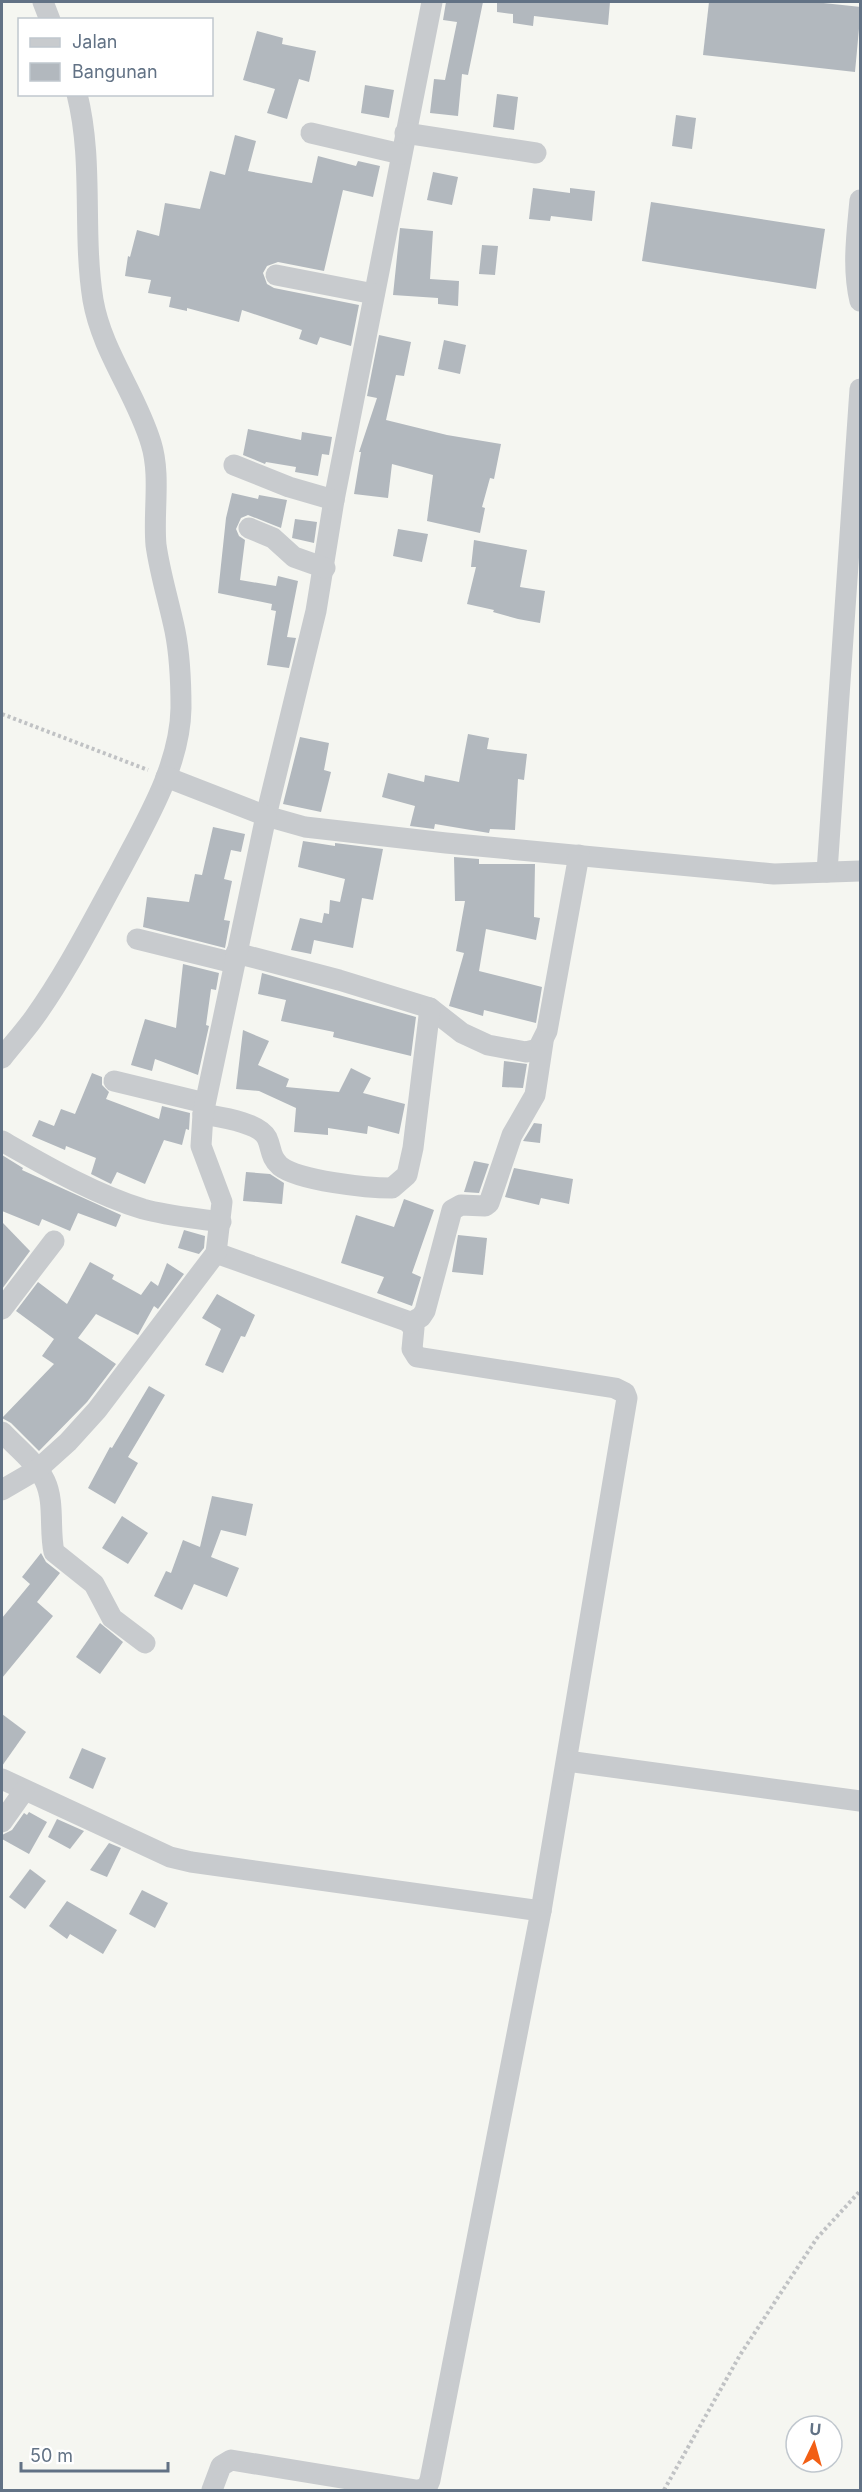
<svg xmlns="http://www.w3.org/2000/svg" width="862" height="2492" font-family="Inter,sans-serif">
	<style>
		.building { fill: #b2b8be }
		.lines { fill: none; stroke-linecap: round; stroke-linejoin: round }
		.path { stroke: #c0c2c4; stroke-width: 4; stroke-dasharray: 3 3; stroke-linecap: butt }
		.street { stroke: #c8cbce; stroke-width: 21 }
	</style>
	<rect width="100%" height="100%" fill="#f5f6f1"/>
	<!-- building -->
	<g class="building">
		<polygon points="446,2 483,2 468,75 462,74 458,116 430,113 434,79 445,80 457,22 443,20"/>
		<polygon points="497,2 610,2 608,25 534,16 533,26 513,23 513,14 497,12"/>
		<polygon points="709,2 814,2 861,7 855,72 703,55"/>
		<polygon points="257,31 283,38 282,44 316,51 309,82 299,79 287,119 267,113 275,89 243,80"/>
		<polygon points="365,85 394,90 389,118 361,113"/>
		<polygon points="497,94 518,97 514,130 493,127"/>
		<polygon points="676,115 696,118 692,149 672,146"/>
		<polygon points="235,135 256,141 248,171 312,183 318,156 356,166 358,161 380,166 373,197 343,190 324,271 278,262 267,266 263,273 267,284 274,288 359,305 351,346 320,337 317,345 299,339 302,330 242,310 239,322 187,308 187,311 169,307 171,297 148,293 151,280 125,276 128,256 130,257 137,230 159,236 165,203 200,209 210,171 225,175"/>
		<polygon points="433,172 458,177 452,205 427,200"/>
		<polygon points="533,188 570,193 570,188 595,191 592,221 551,216 550,221 529,219"/>
		<polygon points="651,202 825,229 816,289 642,261"/>
		<polygon points="400,228 433,231 430,279 459,281 458,306 438,304 438,298 393,295"/>
		<polygon points="482,245 498,246 495,275 479,274"/>
		<polygon points="379,335 411,342 404,376 396,375 386,420 447,435 501,444 494,479 490,478 482,507 485,508 480,533 427,521 433,475 392,464 388,498 354,494 361,452 359,452 377,398 367,396"/>
		<polygon points="444,340 466,345 460,374 438,369"/>
		<polygon points="248,429 301,440 302,432 332,437 329,455 322,454 318,476 295,472 296,467 266,462 265,464 243,455"/>
		<polygon points="232,493 258,499 259,495 287,500 281,528 248,515 241,518 236,529 239,536 245,540 240,580 276,586 278,576 298,581 287,637 296,638 289,668 267,665 276,611 271,610 272,604 218,593 226,518"/>
		<polygon points="295,519 317,522 314,543 292,538"/>
		<polygon points="398,529 428,534 422,562 393,556"/>
		<polygon points="474,540 527,550 520,587 545,591 540,623 518,619 493,612 494,610 467,604 476,567 471,567"/>
		<polygon points="468,734 489,738 487,749 527,754 524,780 518,779 515,830 490,829 489,833 435,824 434,829 410,826 415,806 382,797 388,773 424,782 425,775 459,782"/>
		<polygon points="300,737 329,743 324,770 331,772 321,812 283,804"/>
		<polygon points="213,827 245,834 241,852 231,850 224,879 232,881 224,920 230,921 225,948 143,927 147,897 189,902 195,874 202,875"/>
		<polygon points="303,841 335,846 335,843 383,849 373,900 362,898 353,948 314,940 311,954 291,950 300,918 322,923 324,913 329,914 330,900 340,902 345,879 298,867"/>
		<polygon points="454,857 479,859 479,864 535,864 534,917 540,918 536,940 486,929 479,971 542,987 536,1023 484,1010 483,1016 449,1006 464,953 456,951 465,901 455,901"/>
		<polygon points="183,964 219,973 216,990 211,989 206,1025 209,1026 198,1075 155,1059 152,1071 131,1065 145,1019 176,1028"/>
		<polygon points="262,973 416,1017 411,1056 333,1037 334,1032 281,1021 286,1000 258,994"/>
		<polygon points="243,1030 269,1041 258,1065 289,1079 286,1087 339,1092 351,1068 371,1078 363,1093 405,1104 399,1134 368,1126 367,1134 328,1128 328,1135 294,1132 296,1108 259,1091 236,1089"/>
		<polygon points="504,1061 527,1064 523,1088 502,1087"/>
		<polygon points="92,1073 102,1077 102,1085 109,1092 106,1099 159,1119 162,1106 190,1113 189,1130 186,1129 182,1145 164,1140 145,1184 117,1172 111,1184 91,1174 96,1158 66,1146 65,1150 32,1136 39,1120 54,1126 61,1109 75,1114"/>
		<polygon points="534,1123 542,1124 540,1143 523,1141"/>
		<polygon points="2,1155 23,1168 22,1170 121,1215 116,1227 78,1213 70,1231 42,1219 39,1226 2,1211"/>
		<polygon points="474,1161 489,1164 479,1193 464,1192"/>
		<polygon points="514,1168 573,1179 569,1204 541,1198 539,1205 505,1197"/>
		<polygon points="246,1172 270,1174 284,1183 282,1204 243,1201"/>
		<polygon points="404,1199 434,1210 412,1273 421,1277 412,1306 377,1293 384,1277 341,1263 356,1215 394,1227"/>
		<polygon points="2,1222 30,1251 2,1289"/>
		<polygon points="184,1230 205,1236 204,1248 199,1254 178,1248"/>
		<polygon points="458,1235 487,1238 483,1275 452,1272"/>
		<polygon points="90,1262 114,1275 112,1279 141,1295 151,1281 158,1286 167,1263 184,1274 158,1309 154,1306 138,1335 96,1314 78,1338 116,1364 87,1402 39,1451 11,1423 2,1418 54,1364 42,1356 54,1339 16,1311 38,1282 67,1304"/>
		<polygon points="217,1294 255,1315 245,1337 241,1336 223,1373 205,1365 221,1329 202,1318"/>
		<polygon points="149,1386 165,1395 128,1457 138,1463 115,1504 88,1488 110,1447 112,1448"/>
		<polygon points="212,1496 253,1504 246,1536 221,1530 211,1557 239,1568 227,1597 194,1584 182,1610 154,1596 166,1571 171,1573 183,1540 200,1547"/>
		<polygon points="122,1516 148,1533 128,1564 102,1548"/>
		<polygon points="41,1553 46,1562 60,1573 37,1602 53,1616 2,1678 2,1618 30,1584 22,1577"/>
		<polygon points="100,1623 123,1642 100,1674 76,1657"/>
		<polygon points="2,1714 26,1732 2,1766"/>
		<polygon points="82,1748 106,1758 93,1789 69,1778"/>
		<polygon points="29,1812 47,1822 29,1854 2,1839 2,1835 12,1830 24,1813 27,1815"/>
		<polygon points="57,1819 84,1831 70,1849 48,1837"/>
		<polygon points="109,1843 121,1848 107,1877 90,1870"/>
		<polygon points="30,1869 46,1881 25,1909 9,1897"/>
		<polygon points="142,1890 168,1903 155,1928 129,1914"/>
		<polygon points="67,1901 117,1930 103,1954 70,1934 67,1939 49,1926"/>
	</g>
	<g class="lines">
		<!-- path -->
		<g class="path">
			<polyline points="2,714 148,770"/>
			<polyline points="664,2490 740,2355 817,2238 860,2191"/>
		</g>
		<!-- street -->
		<g class="street">
			<polyline points="43,2 50,20"/>
			<polyline points="432,2 334,500 316,611 266,816 305,827 446,843 774,874 860,871"/>
			<polyline points="311,133 401,154"/>
			<polyline points="405,133 536,153"/>
			<path d="M860,200C857,233 852,268 860,301"/>
			<polyline points="276,275 374,294"/>
			<polyline points="234,465 289,487 334,500"/>
			<polyline points="249,528 273,538 294,557 325,568"/>
			<polyline points="827,872 860,389"/>
			<polyline points="137,939 234,963"/>
			<polyline points="236,953 339,980 430,1008 462,1033 488,1045 526,1052 538,1049 547,1031 579,855"/>
			<path d="M2,1058C12,1045 24,1032 34,1018C67,972 93,920 120,871C146,821 180,766 181,708C181,683 180,656 175,631C169,602 160,574 156,545C153,512 161,475 151,443C136,393 102,352 93,300C82,231 94,162 77,94"/>
			<polyline points="114,1081 205,1103"/>
			<path d="M203,1114C219,1117 259,1122 267,1138C272,1149 270,1157 280,1166C299,1181 368,1188 392,1188L407,1175L413,1148L430,1008"/>
			<path d="M2,1141C46,1166 94,1194 143,1209C168,1216 195,1218 221,1222"/>
			<polyline points="216,1253 407,1321 414,1328 412,1349 417,1357 615,1388 625,1393 627,1398 541,1911"/>
			<polyline points="2,1309 54,1241"/>
			<polyline points="410,1323 421,1317 425,1311 452,1210 461,1205 485,1206 489,1203 512,1135 535,1095 543,1042"/>
			<path d="M2,1432C16,1447 36,1462 45,1481C55,1502 49,1530 54,1552L94,1584L112,1618L145,1643"/>
			<polyline points="2,1490 38,1469 68,1442 97,1410 216,1253 222,1202 201,1146 203,1114 266,816 166,777"/>
			<polyline points="567,1761 860,1801"/>
			<polyline points="2,1779 170,1857 191,1862 541,1911 430,2480 427,2487 420,2490"/>
			<polyline points="2,1822 24,1791"/>
			<polyline points="212,2490 221,2466 231,2460 416,2490"/>
		</g>
	</g>
	<!-- border -->
	<rect width="862" height="2492" fill="none" stroke="#627285" stroke-width="6"/>
	<!-- legend -->
	<rect x="18" y="18" width="195" height="78" fill="#ffffff" stroke="#c0c7ce" stroke-width="1.5"/>
	<rect x="30" y="38" width="30" height="9" fill="#c8cbce" stroke="#c0c7ce" stroke-width="1.5"/>
	<text x="72" y="48" font-size="18" fill="#627285">Jalan</text>
	<rect x="30" y="63" width="30" height="18" fill="#b2b8be" stroke="#c0c7ce" stroke-width="1.5"/>
	<text x="72" y="78" font-size="18" fill="#627285">Bangunan</text>
	<!-- north arrow -->
	<g transform="translate(814 2444) rotate(5)"><circle r="28" fill="#ffffff" stroke="#c0c7ce" stroke-width="1.5"/>
	<path d="M0-4.5L10 22L0 15L-10 22Z" fill="#f25f15"/>
	<text y="-9" font-size="16" font-weight="bold" text-anchor="middle" fill="#627285">U</text>
	</g>
	<!-- scale -->
	<path d="M21 2462v9h147v-9" fill="none" stroke="#627285" stroke-width="3"/>
	<text x="30" y="2462" font-size="18" fill="#627285" stroke="#ffffff" stroke-width="4.5" paint-order="stroke">50 m</text>
</svg>
